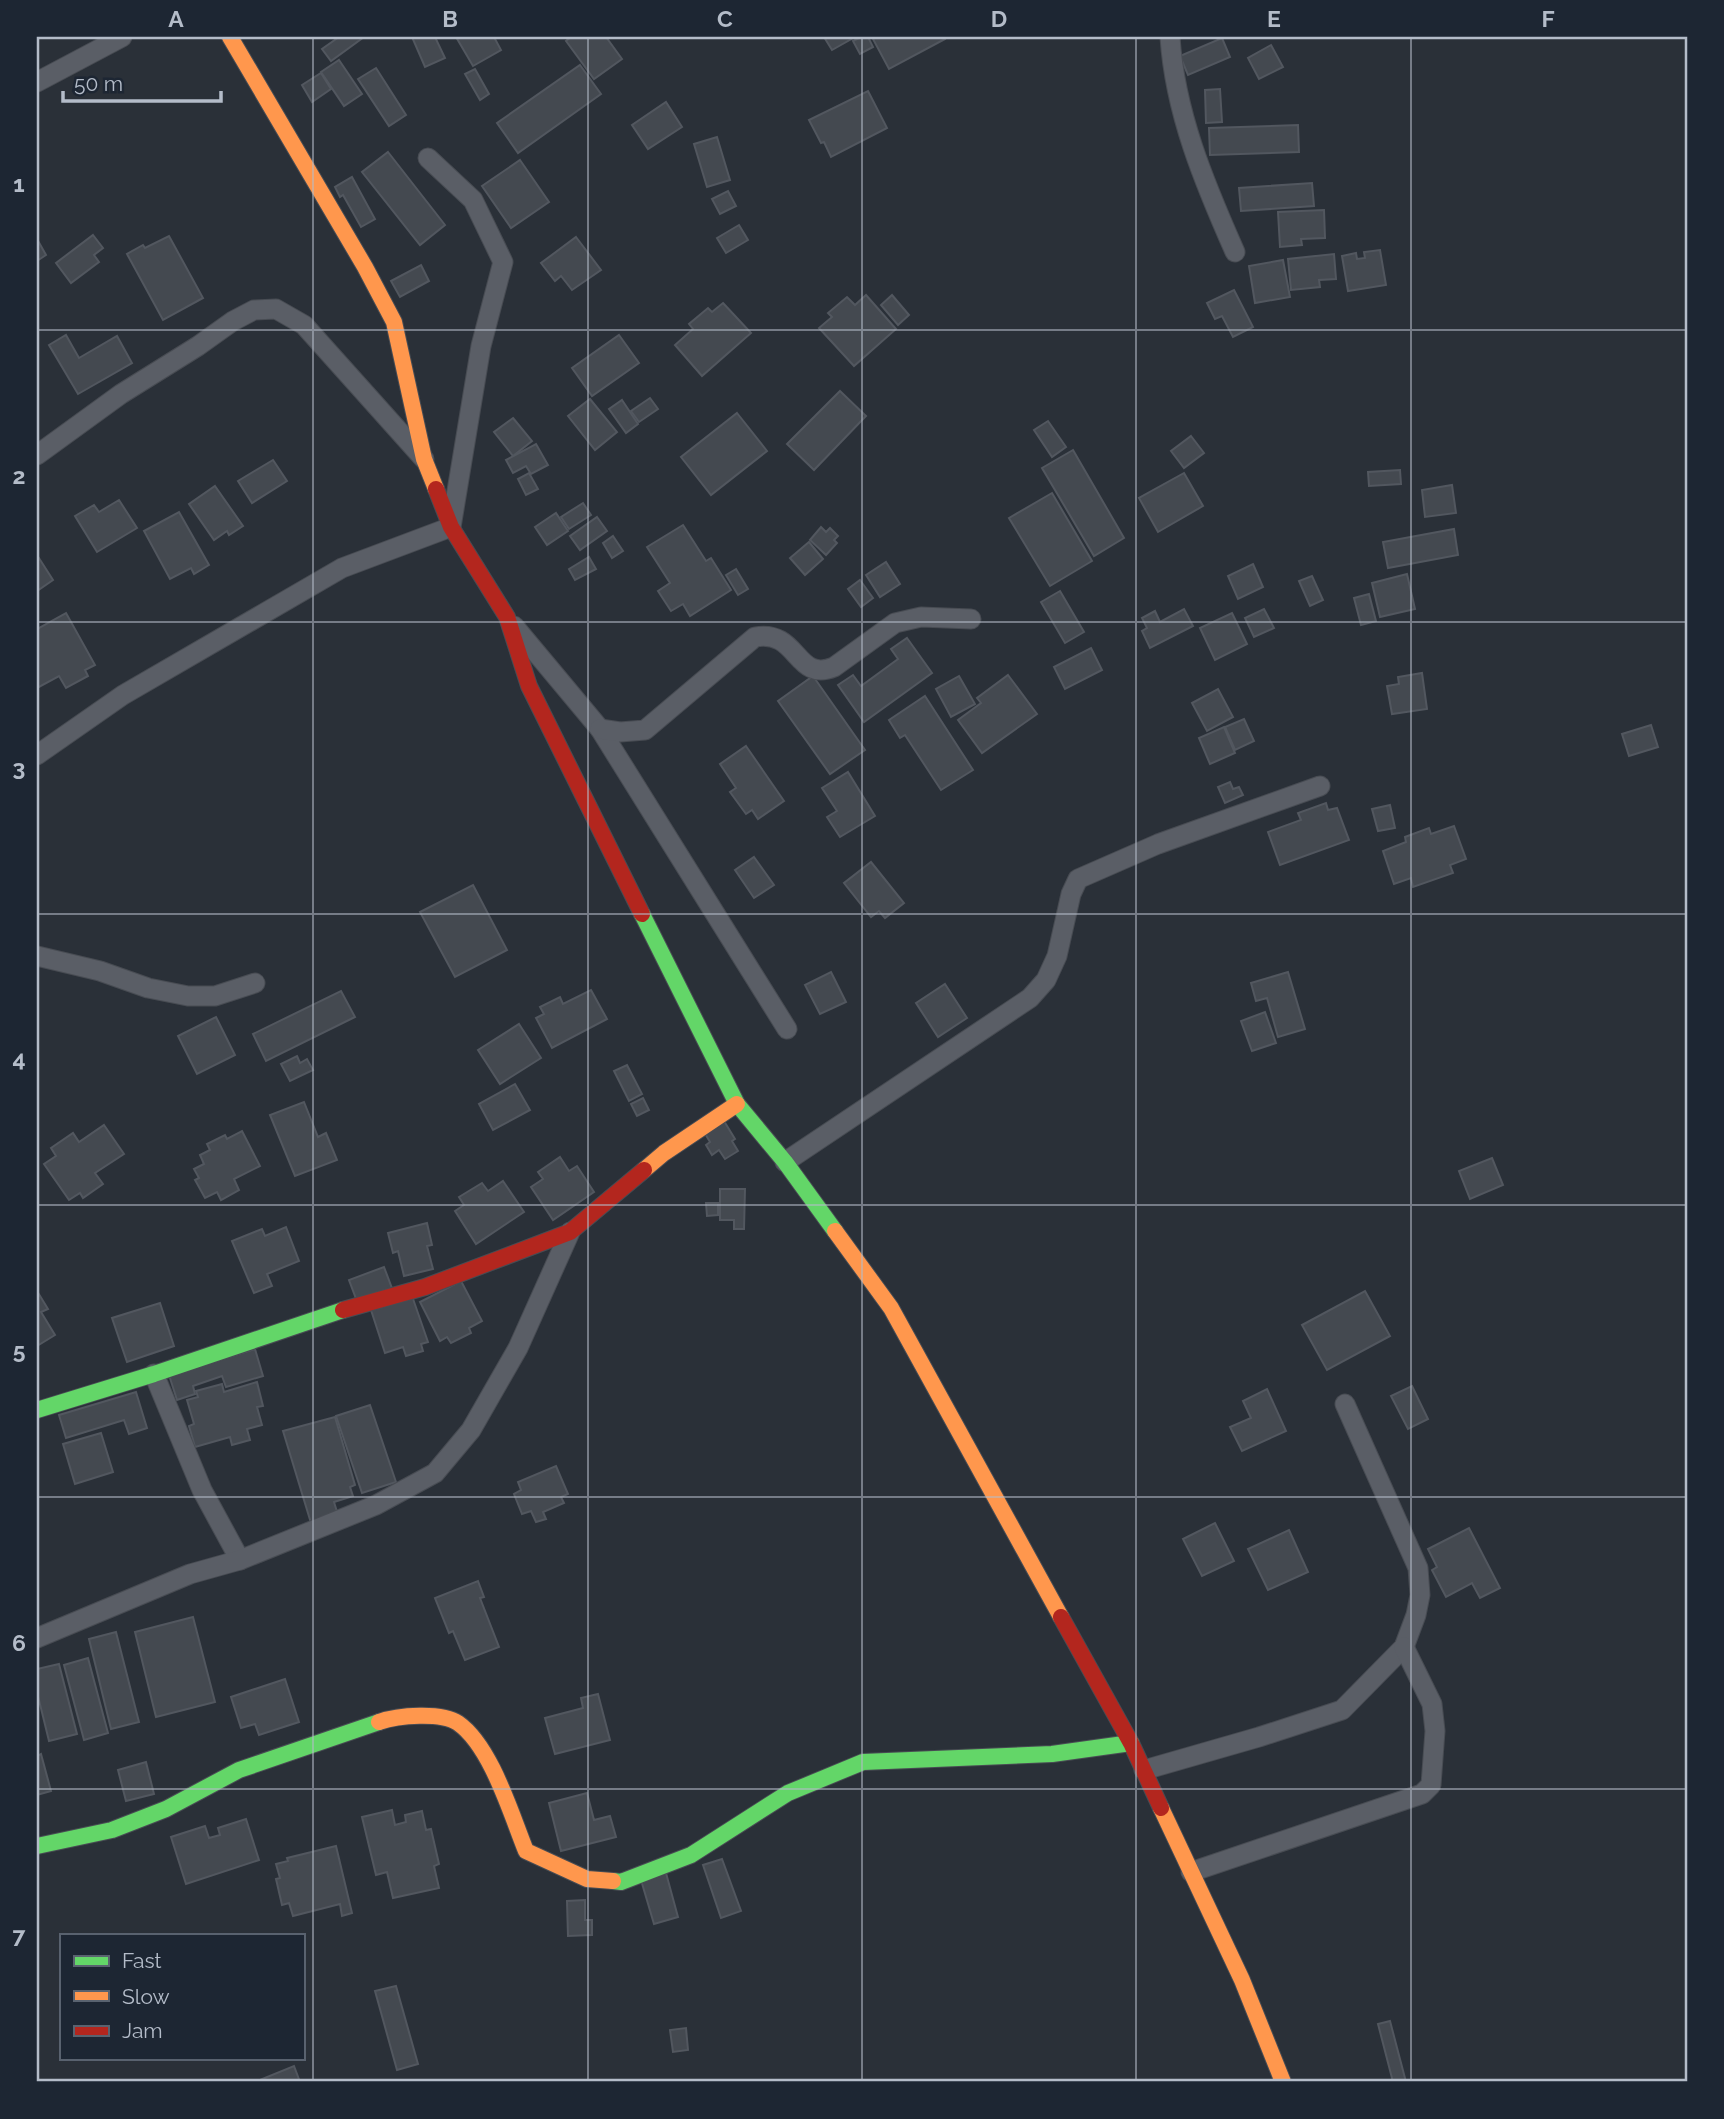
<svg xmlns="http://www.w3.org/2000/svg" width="1724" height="2119" font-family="Raleway,sans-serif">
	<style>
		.building { fill: #444950; stroke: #52575f; stroke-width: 2 }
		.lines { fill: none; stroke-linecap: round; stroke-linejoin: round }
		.street-casing { stroke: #484c53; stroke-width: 21 }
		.fast-casing { stroke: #484c53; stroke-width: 18 }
		.slow-casing { stroke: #484c53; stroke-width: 18 }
		.jam-casing { stroke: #484c53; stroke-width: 18 }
		.street { stroke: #5a5e66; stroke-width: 19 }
		.fast { stroke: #63d668; stroke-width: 16 }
		.slow { stroke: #ff974d; stroke-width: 16 }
		.jam { stroke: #b3261e; stroke-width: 16 }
		.grid { fill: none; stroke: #b4bcc9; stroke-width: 2; stroke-opacity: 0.55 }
		.neatline { fill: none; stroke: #b4bcc9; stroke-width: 2.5 }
		.grid-label { font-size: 23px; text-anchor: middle; font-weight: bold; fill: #b4bcc9 }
	</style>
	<rect width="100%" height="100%" fill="#2a3038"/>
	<!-- building -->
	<g class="building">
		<polygon points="339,37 364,37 331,61 322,49"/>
		<polygon points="412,37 435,37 445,58 425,67"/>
		<polygon points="456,37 494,37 501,50 473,66"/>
		<polygon points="571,37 606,37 622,59 594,79 566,41"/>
		<polygon points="824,37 855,37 832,50"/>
		<polygon points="861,37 868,37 873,47 860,54 853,41"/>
		<polygon points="877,37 944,37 945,39 889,69 873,39"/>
		<polygon points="1222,38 1230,57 1188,75 1180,56"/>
		<polygon points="1271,45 1283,67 1259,79 1248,58"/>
		<polygon points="339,60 362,94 344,106 321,72"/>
		<polygon points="580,65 601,94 518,153 497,123"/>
		<polygon points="376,68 406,115 389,126 358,79"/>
		<polygon points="475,69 489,94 480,100 465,74"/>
		<polygon points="321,73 331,89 312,102 302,85"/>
		<polygon points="1220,89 1222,122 1206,123 1205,90"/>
		<polygon points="868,91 887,128 831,157 824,142 821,143 809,120"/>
		<polygon points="666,102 682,127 648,149 632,125"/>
		<polygon points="1298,125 1299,152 1210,155 1209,128"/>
		<polygon points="717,137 730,180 707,187 694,144"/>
		<polygon points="388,152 445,225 420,245 362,172"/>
		<polygon points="520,160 549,202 511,228 482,186"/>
		<polygon points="352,177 375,219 361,227 343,195 340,197 335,187"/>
		<polygon points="1312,183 1314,206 1241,211 1239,188"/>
		<polygon points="728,191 736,206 720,214 712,199"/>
		<polygon points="1324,210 1325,238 1301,239 1302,245 1280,247 1278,212"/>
		<polygon points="739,225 748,240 726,253 717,238"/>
		<polygon points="93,235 103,248 94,255 99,262 71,283 56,263"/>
		<polygon points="169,236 203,298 163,320 127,254 143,245 145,248"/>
		<polygon points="576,237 601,270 572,290 561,276 555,281 541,263"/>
		<polygon points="37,239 46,255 37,261"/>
		<polygon points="1380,250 1386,285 1348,291 1342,256 1356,253 1357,259 1365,258 1364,252"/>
		<polygon points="1334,254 1336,279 1319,280 1320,287 1291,290 1288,259"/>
		<polygon points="1283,260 1290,297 1255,303 1249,266"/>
		<polygon points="421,265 429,281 400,297 391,281"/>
		<polygon points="1234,290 1253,327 1233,337 1222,316 1215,319 1207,303"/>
		<polygon points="866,295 896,329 854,366 819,328 832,317 828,313 847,297 855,305"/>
		<polygon points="892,295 909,315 898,325 881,305"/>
		<polygon points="723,303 751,333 702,376 675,345 693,329 689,324 708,308 712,312"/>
		<polygon points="66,335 79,358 117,336 132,363 78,394 49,345"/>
		<polygon points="619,335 639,363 592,396 572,368"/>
		<polygon points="840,391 866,416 814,470 787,444"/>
		<polygon points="650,398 658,409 639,422 631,411"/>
		<polygon points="590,399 617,432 595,450 568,416"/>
		<polygon points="622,400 638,424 626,433 609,409"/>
		<polygon points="737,413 767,451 711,495 681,457"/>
		<polygon points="513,418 532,441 513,456 494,432"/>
		<polygon points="1048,421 1066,447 1052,457 1034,430"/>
		<polygon points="1191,436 1204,453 1184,468 1171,451"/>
		<polygon points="536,444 548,465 531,474 526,466 513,473 506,460"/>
		<polygon points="1073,450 1124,538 1094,556 1042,468"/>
		<polygon points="273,460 287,481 252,503 238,481"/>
		<polygon points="1400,470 1401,484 1369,486 1368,472"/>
		<polygon points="529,473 538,489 526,495 518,479"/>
		<polygon points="1184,473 1203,506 1158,532 1139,498"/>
		<polygon points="1452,485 1456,513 1425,517 1422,490"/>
		<polygon points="215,486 243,526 229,535 227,531 214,540 189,504"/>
		<polygon points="1052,493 1092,561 1050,586 1009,518"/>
		<polygon points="119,500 137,528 97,552 75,516 94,505 99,512"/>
		<polygon points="583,503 591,515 569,529 561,517"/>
		<polygon points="179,512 209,565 194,574 191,568 170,579 144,531"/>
		<polygon points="556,513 568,531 547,545 535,527"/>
		<polygon points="597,517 607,531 580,550 570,536"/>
		<polygon points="683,525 706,561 711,558 731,590 690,616 683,604 671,611 658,591 670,583 647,547"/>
		<polygon points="821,527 826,532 830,528 838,536 834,540 837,543 826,555 810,540"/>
		<polygon points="1454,529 1458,555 1388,568 1383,542"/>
		<polygon points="613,536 623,551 612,558 603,543"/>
		<polygon points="809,542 823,559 805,575 790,558"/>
		<polygon points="37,555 53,580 37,591"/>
		<polygon points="589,557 596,569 575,580 569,569"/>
		<polygon points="886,562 900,584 880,597 866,575"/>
		<polygon points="1253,564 1263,587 1238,599 1228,576"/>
		<polygon points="736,569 748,589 738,595 726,575"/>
		<polygon points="1407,574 1415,609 1380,617 1372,583"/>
		<polygon points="1312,576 1323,600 1310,606 1299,581"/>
		<polygon points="860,580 873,598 861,607 848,589"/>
		<polygon points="1060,591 1084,632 1065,643 1041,602"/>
		<polygon points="1369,594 1376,621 1361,625 1354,598"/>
		<polygon points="1184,609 1193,626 1150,648 1142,631 1147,628 1142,618 1155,611 1160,622"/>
		<polygon points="1264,609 1274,628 1254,637 1245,618"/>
		<polygon points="66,613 95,665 85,670 88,676 66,688 59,676 37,688 37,629"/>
		<polygon points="1232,613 1247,644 1215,660 1200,628"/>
		<polygon points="907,638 932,673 864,722 838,685 853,675 861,686 898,659 891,649"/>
		<polygon points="1091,648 1102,670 1065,689 1054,667"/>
		<polygon points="1422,673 1427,709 1392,714 1387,686 1399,684 1398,677"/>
		<polygon points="1008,675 1037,714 982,753 958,720 981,703 977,698"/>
		<polygon points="813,676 865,750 830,774 778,701"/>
		<polygon points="959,676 975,704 951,717 936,689"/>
		<polygon points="1218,689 1233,717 1207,731 1192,703"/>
		<polygon points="925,696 973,770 941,790 905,735 900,738 889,720"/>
		<polygon points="1244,719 1254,741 1235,750 1225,727"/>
		<polygon points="1651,725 1658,747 1629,756 1622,734"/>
		<polygon points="1224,727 1235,753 1210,764 1199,738"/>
		<polygon points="746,746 784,801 758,819 752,810 746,814 730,792 736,788 720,764"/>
		<polygon points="848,772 875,816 840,837 827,817 837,811 822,788"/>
		<polygon points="1230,782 1233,789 1239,787 1243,795 1225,803 1218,787"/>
		<polygon points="1326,803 1328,810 1337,808 1349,840 1280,865 1268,832 1301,820 1298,813"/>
		<polygon points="1390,805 1395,828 1378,831 1372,809"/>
		<polygon points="1454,826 1466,859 1450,865 1453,873 1413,887 1411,878 1394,884 1383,851 1406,842 1405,837 1429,828 1431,834"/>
		<polygon points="754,857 774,885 754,898 735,870"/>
		<polygon points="871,862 904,903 885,918 879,911 871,917 844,883"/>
		<polygon points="473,885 507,950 455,977 420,912"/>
		<polygon points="831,972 846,1002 820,1014 805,985"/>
		<polygon points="1288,972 1305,1029 1278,1037 1267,998 1256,1001 1251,983"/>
		<polygon points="945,984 967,1018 938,1037 916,1003"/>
		<polygon points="591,990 607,1019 552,1048 536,1018 544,1014 540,1007 560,997 563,1004"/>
		<polygon points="341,991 355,1017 266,1061 253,1034"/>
		<polygon points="1265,1012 1276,1043 1252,1051 1241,1021"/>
		<polygon points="216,1017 235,1055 197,1074 178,1036"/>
		<polygon points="519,1024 541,1058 500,1084 478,1050"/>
		<polygon points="297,1056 300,1063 307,1059 313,1070 290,1081 281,1064"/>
		<polygon points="627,1065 642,1094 629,1101 614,1071"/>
		<polygon points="515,1084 530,1110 493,1130 479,1104"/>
		<polygon points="643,1098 649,1110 637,1116 631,1104"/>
		<polygon points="304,1102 318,1137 326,1133 337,1160 295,1176 270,1115"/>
		<polygon points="724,1121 735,1139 732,1141 738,1151 725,1159 719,1150 712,1155 706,1145 710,1142 704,1132"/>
		<polygon points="104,1125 124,1154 95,1173 103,1184 83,1198 80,1193 69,1200 44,1164 56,1156 51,1148 73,1133 79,1142"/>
		<polygon points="242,1131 260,1166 234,1179 239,1190 221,1200 217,1192 205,1198 195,1180 199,1178 194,1169 204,1164 200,1155 210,1150 207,1144 225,1135 227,1139"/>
		<polygon points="560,1157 569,1171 577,1166 594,1192 553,1220 531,1187 543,1179 538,1172"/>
		<polygon points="1492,1158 1503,1185 1470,1199 1459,1171"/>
		<polygon points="503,1181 524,1212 476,1244 455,1211 464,1205 459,1197 482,1183 488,1191"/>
		<polygon points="720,1189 745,1189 744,1229 734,1229 734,1220 720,1220"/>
		<polygon points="706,1203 718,1203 718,1215 707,1216"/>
		<polygon points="427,1223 432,1245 427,1246 433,1269 404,1276 398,1251 393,1253 388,1233"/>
		<polygon points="286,1227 299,1261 267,1274 272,1286 254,1293 232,1241 262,1229 265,1236"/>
		<polygon points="384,1267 393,1291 358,1304 349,1280"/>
		<polygon points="461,1281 482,1321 469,1328 471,1333 451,1343 447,1337 440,1341 420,1302"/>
		<polygon points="37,1291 48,1309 41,1312 55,1335 37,1346"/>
		<polygon points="1365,1291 1390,1336 1327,1370 1302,1325"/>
		<polygon points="411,1293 428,1342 421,1344 423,1351 406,1356 403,1347 385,1353 370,1307"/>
		<polygon points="160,1303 174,1346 127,1362 112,1318"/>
		<polygon points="255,1349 263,1376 226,1387 222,1376 193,1386 195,1394 177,1400 169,1375"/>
		<polygon points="257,1382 263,1406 257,1407 262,1425 247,1429 250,1440 232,1445 230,1437 195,1447 189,1426 194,1424 187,1400 198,1397 196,1391 222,1384 224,1392"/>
		<polygon points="1412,1386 1428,1419 1408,1429 1391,1396"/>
		<polygon points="1267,1389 1286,1431 1242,1451 1230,1427 1251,1418 1243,1401"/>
		<polygon points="136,1392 147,1428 129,1434 124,1420 66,1438 59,1415"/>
		<polygon points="370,1405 396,1482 362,1493 336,1416"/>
		<polygon points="335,1417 355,1485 350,1487 353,1496 334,1502 338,1515 311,1523 283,1431"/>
		<polygon points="101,1433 113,1472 75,1484 63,1444"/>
		<polygon points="556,1466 568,1494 561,1497 564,1503 543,1512 546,1519 536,1522 531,1511 522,1514 514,1494 521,1490 518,1482"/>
		<polygon points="1215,1523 1234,1561 1202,1576 1183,1539"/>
		<polygon points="1469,1528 1500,1588 1480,1598 1472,1583 1446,1597 1432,1570 1437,1567 1428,1549"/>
		<polygon points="1289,1530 1308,1572 1268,1590 1248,1549"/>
		<polygon points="478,1581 484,1597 480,1598 499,1647 465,1660 453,1631 449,1633 435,1598"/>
		<polygon points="193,1617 215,1702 156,1717 135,1632"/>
		<polygon points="116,1632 139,1722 111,1729 89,1639"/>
		<polygon points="88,1658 108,1733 84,1740 64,1665"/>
		<polygon points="59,1664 77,1734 49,1741 37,1692 37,1669"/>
		<polygon points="285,1679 299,1722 259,1735 255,1724 241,1728 231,1697"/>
		<polygon points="598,1694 610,1740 555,1754 545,1718 583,1708 581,1698"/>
		<polygon points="41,1754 51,1791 37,1795 37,1756"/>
		<polygon points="146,1762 154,1794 126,1801 118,1770"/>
		<polygon points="587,1793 594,1820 610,1816 616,1837 561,1851 549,1803"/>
		<polygon points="392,1810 395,1825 406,1822 405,1815 422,1811 426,1830 431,1829 439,1864 434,1866 439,1888 393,1898 387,1872 376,1875 362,1817"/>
		<polygon points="246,1819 259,1860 186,1884 171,1837 205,1826 209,1838 220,1835 218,1828"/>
		<polygon points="336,1846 352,1913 342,1916 340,1904 293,1916 289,1903 282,1905 276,1879 280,1878 276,1864 288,1861 287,1858"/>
		<polygon points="722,1859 741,1911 721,1918 703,1865"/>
		<polygon points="666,1873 678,1917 654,1924 641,1880"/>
		<polygon points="585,1900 585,1920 592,1920 592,1935 568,1936 567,1901"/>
		<polygon points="396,1986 418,2064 397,2070 375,1991"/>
		<polygon points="1390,2021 1406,2082 1393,2082 1378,2024"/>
		<polygon points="686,2028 688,2050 673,2052 670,2030"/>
		<polygon points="294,2066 300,2082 255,2082"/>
	</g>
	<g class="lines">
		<!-- street casing -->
		<g class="street-casing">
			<g id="street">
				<path d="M1170,37C1175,113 1204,182 1235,252"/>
				<polyline points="37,82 122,37"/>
				<polyline points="37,455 121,394 198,346 233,321 254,310 276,309 304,325 424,459"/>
				<polyline points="514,626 600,729 787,1029"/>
				<path d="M600,729L620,732L645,730L755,637C799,629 795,683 834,667L895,623L921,617L971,619"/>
				<polyline points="37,755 123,695 342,568 451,527 481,346 503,262 473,200 428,158"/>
				<polyline points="37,956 100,971 148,988 188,996 215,996 255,983"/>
				<polyline points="785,1162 1030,998 1046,980 1057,956 1071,894 1078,879 1158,844 1320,786"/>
				<polyline points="154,1374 202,1490 240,1560"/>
				<polyline points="37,1638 190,1574 240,1560 376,1505 435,1473 471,1430 518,1348 570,1232"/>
				<polyline points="1144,1770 1259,1737 1342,1710 1404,1647 1416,1615 1420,1595 1418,1568 1345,1404"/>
				<polyline points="1191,1872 1422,1794 1431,1785 1435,1731 1432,1704 1404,1647"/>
			</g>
		</g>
		<!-- fast casing -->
		<g class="fast-casing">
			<g id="fast">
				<polyline points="642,914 737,1104 785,1162 835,1231"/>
				<polyline points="37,1410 154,1374 343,1310"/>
				<polyline points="37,1846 112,1830 166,1809 239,1770 379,1722"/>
				<polyline points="613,1881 621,1882 691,1855 788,1793 863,1762 1052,1754 1131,1743"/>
			</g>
		</g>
		<!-- slow casing -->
		<g class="slow-casing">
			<g id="slow">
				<polyline points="230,37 365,267 394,322 424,459 436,489"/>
				<polyline points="644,1170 664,1153 737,1104"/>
				<polyline points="835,1231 891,1308 1061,1617"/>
				<path d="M379,1722C398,1715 442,1712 458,1723C491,1746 511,1814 526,1851L587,1879L613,1881"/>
				<polyline points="1161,1808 1242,1980 1283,2082"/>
			</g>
		</g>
		<!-- jam casing -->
		<g class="jam-casing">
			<g id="jam">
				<polyline points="436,489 451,527 507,617 529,686 642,914"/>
				<polyline points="343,1310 425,1287 570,1232 644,1170"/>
				<polyline points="1061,1617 1131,1743 1161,1808"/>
			</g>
		</g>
		<!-- street -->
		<use href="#street" class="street"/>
		<!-- fast -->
		<use href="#fast" class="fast"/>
		<!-- slow -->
		<use href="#slow" class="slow"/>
		<!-- jam -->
		<use href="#jam" class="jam"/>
	</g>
	<!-- grid -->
	<path class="grid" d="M313,37V2082M588,37V2082M862,37V2082M1136,37V2082M1411,37V2082M37,330H1687M37,622H1687M37,914H1687M37,1205H1687M37,1497H1687M37,1789H1687"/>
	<!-- border -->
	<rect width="1724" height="2119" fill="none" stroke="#1d2633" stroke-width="77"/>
	<!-- legend -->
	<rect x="60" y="1934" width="245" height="126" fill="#1d2633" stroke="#59626f" stroke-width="2"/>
	<rect x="74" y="1956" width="35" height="10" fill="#63d668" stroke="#59626f" stroke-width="2"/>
	<text x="122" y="1968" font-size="21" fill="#b4bcc9">Fast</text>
	<rect x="74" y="1991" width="35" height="10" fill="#ff974d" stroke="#59626f" stroke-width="2"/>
	<text x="122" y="2004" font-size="21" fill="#b4bcc9">Slow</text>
	<rect x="74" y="2026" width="35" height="10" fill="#b3261e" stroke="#59626f" stroke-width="2"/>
	<text x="122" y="2038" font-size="21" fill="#b4bcc9">Jam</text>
	<!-- scale -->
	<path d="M63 91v10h158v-10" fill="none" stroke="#b4bcc9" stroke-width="3.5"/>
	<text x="74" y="91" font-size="21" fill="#b4bcc9" stroke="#1d2633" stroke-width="5" paint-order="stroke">50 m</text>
	<rect x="38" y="38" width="1648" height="2042" class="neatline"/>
	<g class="grid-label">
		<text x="176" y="27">A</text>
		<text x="450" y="27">B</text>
		<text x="725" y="27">C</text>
		<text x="999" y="27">D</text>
		<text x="1274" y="27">E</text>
		<text x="1548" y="27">F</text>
		<text x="19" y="192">1</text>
		<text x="19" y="484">2</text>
		<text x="19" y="776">3</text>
		<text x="19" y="1067">4</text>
		<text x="19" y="1359">5</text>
		<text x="19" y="1651">6</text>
		<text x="19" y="1943">7</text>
	</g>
</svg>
